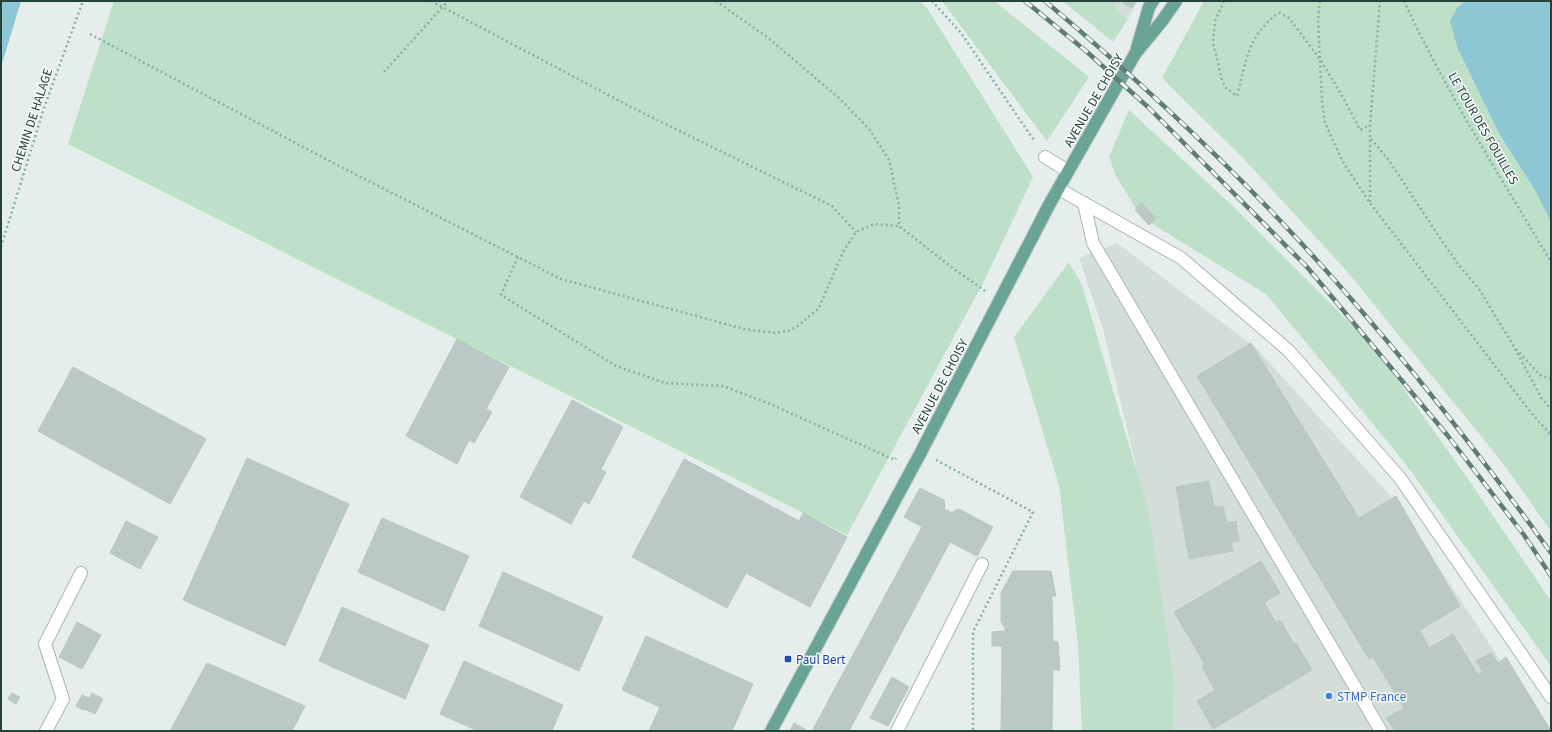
<svg xmlns="http://www.w3.org/2000/svg" width="1552" height="732" font-family="'Source Sans 3',sans-serif">
	<style>
		.built { fill: #d3ded9 }
		.green { fill: #bedfc8 }
		.water { fill: #8dc7d3 }
		.building { fill: #bac9c3; stroke: #b7c8c1 }
		.lines { fill: none; stroke-linecap: round; stroke-linejoin: round }
		.minor-casing { stroke: #a7b7b2; stroke-width: 14 }
		.major-casing { stroke: #c2cac8; stroke-width: 14 }
		.path { stroke: #85b2a5; stroke-width: 2.5; stroke-dasharray: 2 3; stroke-linecap: butt }
		.minor { stroke: #fff; stroke-width: 12 }
		.major { stroke: #69a496; stroke-width: 12 }
		.rail-casing { stroke: #5f7c75; stroke-width: 4.5 }
		.rail { stroke: #f6faf8; stroke-width: 3; stroke-dasharray: 9; stroke-linecap: butt }
		.transit-dot { fill: #1a4fb4; stroke: #f6faf8; stroke-width: 1.5 }
		.shop-dot { fill: #3f7fe0; stroke: #f6faf8; stroke-width: 1.5 }
		.labels { text-anchor: middle; stroke-width: 3; stroke-linejoin: round; paint-order: stroke }
		.street-label { font-size: 13px; fill: #24413a; stroke: #f6faf8 }
		.transit-label { font-size: 13px; fill: #164399; stroke: #f6faf8; text-anchor: start }
		.shop-label { font-size: 13px; fill: #366cbe; stroke: #f6faf8; text-anchor: start }
	</style>
	<rect width="100%" height="100%" fill="#e5eeea"/>
	<!-- built -->
	<g class="built">
		<polygon points="1115,1 1138,1 1128,19 1116,9"/>
		<polygon points="1117,243 1256,348 1395,501 1547,731 1168,731 1148,516 1103,329 1079,258"/>
	</g>
	<!-- green -->
	<g class="green">
		<polygon points="114,1 920,1 927,8 1033,177 985,279 847,535 68,144"/>
		<polygon points="942,1 994,1 1089,77 1047,141"/>
		<polygon points="1063,1 1115,1 1116,9 1128,19 1113,42"/>
		<polygon points="1204,1 1551,1 1551,531 1502,462 1345,269 1243,158 1162,78"/>
		<polygon points="1129,110 1236,209 1374,347 1468,479 1551,601 1551,666 1405,463 1266,294 1141,217 1116,176 1109,157"/>
		<polygon points="1069,262 1082,285 1149,513 1174,681 1173,731 1082,731 1078,645 1059,485 1014,337"/>
	</g>
	<!-- water -->
	<g class="water">
		<polygon points="1,1 21,1 1,67"/>
		<polygon points="1466,1 1551,1 1551,222 1535,190 1500,135 1458,49 1450,21 1457,8"/>
	</g>
	<!-- building -->
	<g class="building">
		<polygon points="1124,1 1136,1 1132,8 1123,3"/>
		<polygon points="1141,203 1156,218 1149,225 1135,210"/>
		<polygon points="457,339 509,367 486,409 492,412 474,443 469,440 457,464 406,436"/>
		<polygon points="1251,343 1359,518 1396,496 1460,606 1420,630 1429,648 1453,634 1478,675 1483,672 1476,661 1491,653 1498,663 1506,657 1551,731 1395,731 1386,718 1404,708 1373,657 1369,659 1197,376"/>
		<polygon points="73,367 206,439 170,504 38,431"/>
		<polygon points="572,400 623,427 601,469 606,472 589,504 584,501 571,524 520,497"/>
		<polygon points="247,458 349,504 285,646 183,600"/>
		<polygon points="684,459 799,521 803,513 847,537 810,607 746,573 727,608 632,557"/>
		<polygon points="1209,481 1214,507 1223,506 1227,523 1236,521 1239,541 1231,542 1233,551 1189,559 1176,487"/>
		<polygon points="920,488 944,500 945,506 944,509 953,513 954,511 959,509 993,527 977,556 950,542 849,731 812,731 922,527 904,517"/>
		<polygon points="382,518 469,556 444,611 358,572"/>
		<polygon points="126,521 158,537 140,569 110,553"/>
		<polygon points="1261,561 1280,593 1193,644 1174,612"/>
		<polygon points="1013,571 1051,571 1056,596 1052,596 1053,641 1058,642 1060,670 1053,670 1052,731 1001,731 1002,646 992,646 992,632 1005,631 1005,628 1001,622 1001,593"/>
		<polygon points="503,572 603,617 579,671 479,626"/>
		<polygon points="1264,602 1276,623 1205,665 1193,644"/>
		<polygon points="342,607 429,645 405,699 319,661"/>
		<polygon points="1280,620 1294,644 1215,690 1202,666"/>
		<polygon points="77,622 101,635 82,669 59,657"/>
		<polygon points="646,636 753,684 732,731 649,731 660,707 622,690"/>
		<polygon points="1296,643 1312,670 1213,729 1197,701"/>
		<polygon points="464,661 563,705 552,731 478,731 440,714"/>
		<polygon points="207,663 305,706 292,731 170,731"/>
		<polygon points="892,677 909,687 888,726 870,718"/>
		<polygon points="12,693 20,697 16,704 8,699"/>
		<polygon points="92,693 103,699 95,714 84,709"/>
		<polygon points="82,695 89,698 83,710 76,706"/>
		<polygon points="794,723 808,731 790,731"/>
	</g>
	<g class="lines">
		<!-- minor casing -->
		<g class="minor-casing">
			<g id="minor">
				<polyline points="1045,157 1068,171"/>
				<polyline points="1059,189 1181,258 1289,351 1400,478 1551,697"/>
				<polyline points="1084,203 1093,243 1381,731"/>
				<polyline points="46,731 63,699 45,644 81,573"/>
				<polyline points="897,731 982,564"/>
			</g>
		</g>
		<!-- major casing -->
		<g class="major-casing">
			<g id="major">
				<polyline points="1137,48 1149,7 1153,1"/>
				<polyline points="771,731 921,452 1049,205 1135,54 1162,21 1176,1"/>
			</g>
		</g>
		<!-- path -->
		<g class="path">
			<polyline points="431,1 631,107 832,206 856,232"/>
			<polyline points="716,1 767,37 839,98 870,130 889,160 899,206 899,226 954,269 985,291"/>
			<polyline points="932,1 961,33 1035,142"/>
			<path d="M1224,1L1215,21L1213,42L1222,80L1225,87L1237,96C1246,62 1248,34 1279,13L1289,18L1320,59L1344,99L1360,130L1370,125"/>
			<polyline points="1320,1 1318,20 1322,102 1325,123 1343,162 1370,203 1532,414 1551,435"/>
			<path d="M1404,1C1446,92 1500,176 1551,262"/>
			<polyline points="90,34 339,166 561,279 744,329 775,333 788,331 798,326 819,308 843,252 856,232 875,224 899,226"/>
			<polyline points="384,72 448,1"/>
			<polyline points="1371,139 1388,159 1434,229 1458,264 1479,289 1513,345 1542,399 1551,409"/>
			<polyline points="1370,202 1370,125 1380,1"/>
			<polyline points="1,247 44,108 83,1"/>
			<polyline points="518,257 501,295 616,366 665,383 723,386 770,404 895,460 896,458"/>
			<polyline points="1516,349 1540,375 1551,379"/>
			<polyline points="936,460 1033,512 973,632 973,731"/>
		</g>
		<!-- minor -->
		<use href="#minor" class="minor"/>
		<!-- major -->
		<use href="#major" class="major"/>
		<!-- rail casing -->
		<g class="rail-casing">
			<g id="rail">
				<polyline points="1025,1 1086,51 1149,108 1307,267 1448,436 1524,535 1551,576"/>
				<path d="M1045,1C1135,77 1223,158 1303,245C1392,342 1474,446 1551,553"/>
			</g>
		</g>
		<!-- rail -->
		<use href="#rail" class="rail"/>
	</g>
	<!-- markers -->
	<rect class="transit-dot" x="784" y="655" width="8" height="8" rx="2"/>
	<circle class="shop-dot" cx="1329" cy="696" r="4"/>
	<g class="labels">
		<!-- street labels -->
		<g class="street-label">
			<text transform="translate(1093 100) rotate(-60)" y="5">AVENUE DE CHOISY</text>
			<text transform="translate(31 120) rotate(-72)" y="5">CHEMIN DE HALAGE</text>
			<text transform="translate(1484 128) rotate(60)" y="5">LE TOUR DES FOUILLES</text>
			<text transform="translate(939 386) rotate(-62)" y="5">AVENUE DE CHOISY</text>
		</g>
		<!-- transit labels -->
		<g class="transit-label">
			<text x="796" y="664">Paul Bert</text>
		</g>
		<!-- shop labels -->
		<g class="shop-label">
			<text x="1337" y="701">STMP France</text>
		</g>
	</g>
	<!-- border -->
	<rect width="1552" height="732" fill="none" stroke="#24413a" stroke-width="4"/>
</svg>
